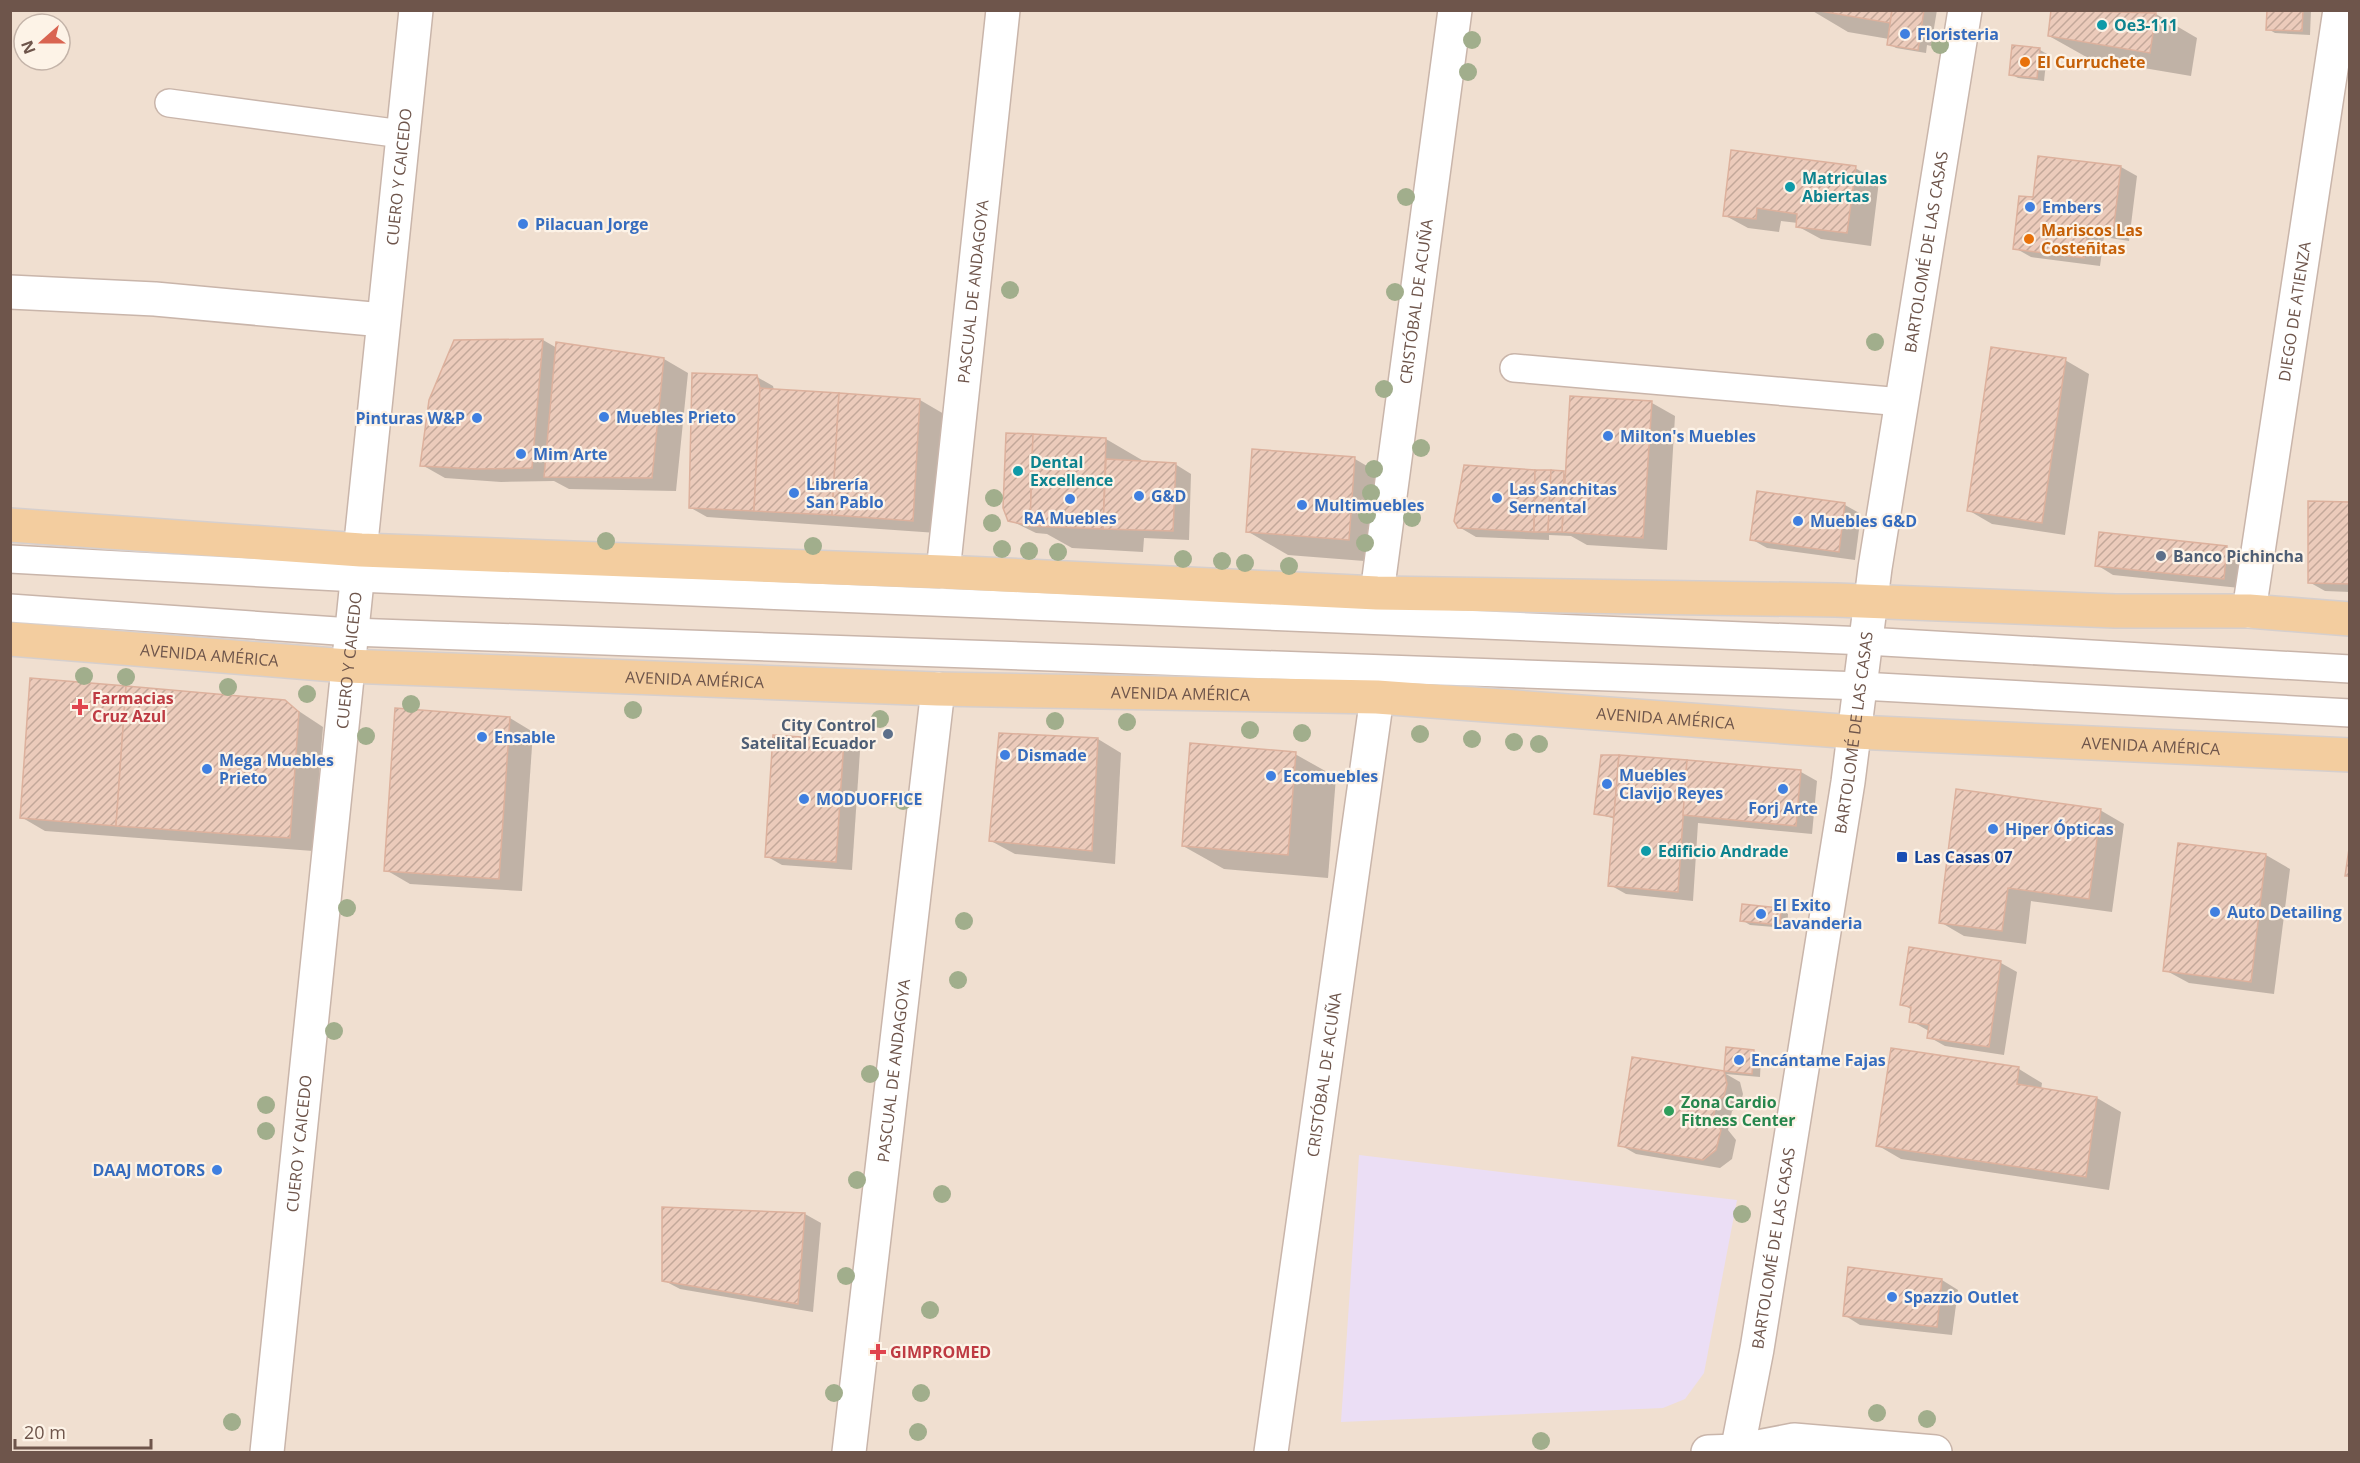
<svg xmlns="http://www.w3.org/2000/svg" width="2360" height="1463" font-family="'Open Sans',sans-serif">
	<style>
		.residential { fill: #f0dfd0; fill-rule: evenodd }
		.education { fill: #ebdef5 }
		.shadow { fill: #0003 }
		.building { fill: url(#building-hatch); stroke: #ddb19d; stroke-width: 1.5 }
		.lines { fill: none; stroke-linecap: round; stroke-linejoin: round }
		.service-casing { stroke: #c9b5aa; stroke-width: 30 }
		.minor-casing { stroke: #c9b5aa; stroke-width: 36 }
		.tertiary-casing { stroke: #c9b5aa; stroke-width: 36 }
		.primary-casing { stroke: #d6cfcd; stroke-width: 36 }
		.service { stroke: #fff; stroke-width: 27 }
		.minor { stroke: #fff; stroke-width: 33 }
		.tertiary { stroke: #fff; stroke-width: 33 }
		.primary { stroke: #f3cd9f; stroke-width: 33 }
		.tree { fill: #a1ae8c }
		.culture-dot { fill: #0f9aa8; stroke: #fdf3e7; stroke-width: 2 }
		.shop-dot { fill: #3f7fe0; stroke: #fdf3e7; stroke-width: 2 }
		.food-dot { fill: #e8710a; stroke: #fdf3e7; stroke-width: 2 }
		.service-dot { fill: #5c6f8a; stroke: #fdf3e7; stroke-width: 2 }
		.health-dot { fill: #e0444e; stroke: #fdf3e7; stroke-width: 2 }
		.transit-dot { fill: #1a4fb4; stroke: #fdf3e7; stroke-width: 2 }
		.leisure-dot { fill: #2e9e5b; stroke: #fdf3e7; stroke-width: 2 }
		.labels { text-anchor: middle; stroke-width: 4.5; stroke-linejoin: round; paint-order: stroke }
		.culture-label { font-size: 16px; font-weight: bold; fill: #0d838f; stroke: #fdf3e7; text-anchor: start }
		.shop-label { font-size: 16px; font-weight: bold; fill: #366cbe; stroke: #fdf3e7; text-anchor: start }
		.food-label { font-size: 16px; font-weight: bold; fill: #c56008; stroke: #fdf3e7; text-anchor: start }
		.street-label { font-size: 16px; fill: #6e554b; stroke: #fdf3e7 }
		.service-label { font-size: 16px; font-weight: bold; fill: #4e5e75; stroke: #fdf3e7; text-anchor: start }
		.health-label { font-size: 16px; font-weight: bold; fill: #be3a42; stroke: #fdf3e7; text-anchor: start }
		.transit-label { font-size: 16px; font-weight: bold; fill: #164399; stroke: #fdf3e7; text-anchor: start }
		.leisure-label { font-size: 16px; font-weight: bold; fill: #27864d; stroke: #fdf3e7; text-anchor: start }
	</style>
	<defs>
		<pattern id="building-hatch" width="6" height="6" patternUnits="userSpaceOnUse" patternTransform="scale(1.5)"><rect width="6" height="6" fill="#eccbbb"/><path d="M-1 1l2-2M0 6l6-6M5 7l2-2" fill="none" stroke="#c3a89a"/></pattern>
	</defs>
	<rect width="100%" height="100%" fill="#faeee1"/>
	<!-- residential -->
	<path class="residential" d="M10,11H2349V1452H11ZM24,24H60V60H24Z"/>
	<!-- education -->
	<polygon class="education" points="1359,1155 1737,1200 1704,1373 1685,1399 1663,1408 1341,1422"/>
	<!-- shadow -->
	<g class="shadow">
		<polygon points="1811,10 1937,10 1931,46 1927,45 1926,53 1896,48 1889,44 1889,39 1848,32"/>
		<polygon points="2053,10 2134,10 2156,14 2197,38 2191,76 2090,59 2049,36"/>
		<polygon points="2268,10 2311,10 2310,35 2275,33 2268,29"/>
		<polygon points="2040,50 2047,54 2044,81 2018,78 2011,74"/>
		<polygon points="2039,157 2121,167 2137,176 2129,241 2104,237 2100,266 2031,257 2015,248 2034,199"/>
		<polygon points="1855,168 1879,181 1871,246 1821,239 1797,226 1798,223 1781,221 1779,232 1748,228 1724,215"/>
		<polygon points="543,340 557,348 664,359 688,373 676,491 569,489 554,481 501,482 445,478 422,465"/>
		<polygon points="2065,360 2089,374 2065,535 1992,524 1968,510"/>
		<polygon points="757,377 773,386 774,390 920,400 944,414 937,533 707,517 691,508"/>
		<polygon points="1652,403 1675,416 1667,550 1587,545 1571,536 1549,535 1549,540 1476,537 1459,527 1466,467 1567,474"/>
		<polygon points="1106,439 1147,463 1175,464 1191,474 1189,540 1144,538 1143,552 1072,548 1047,534 1036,533 1009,520"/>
		<polygon points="1355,459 1396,483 1390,563 1288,555 1247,531"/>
		<polygon points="2350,503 2350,592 2325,591 2309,582"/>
		<polygon points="1845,505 1861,514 1855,560 1767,548 1751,539"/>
		<polygon points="2227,547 2243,556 2240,588 2113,575 2097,565"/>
		<polygon points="285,702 323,727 313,851 45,831 21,817"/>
		<polygon points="510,718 533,732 522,891 410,884 386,870"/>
		<polygon points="1098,739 1121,753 1115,864 1015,854 991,841"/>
		<polygon points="844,742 860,751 852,870 782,865 766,856"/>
		<polygon points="1295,754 1336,777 1328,878 1224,869 1183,846"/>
		<polygon points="1801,772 1817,781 1812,834 1698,823 1693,901 1626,894 1610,885 1615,819 1595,813"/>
		<polygon points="2100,810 2124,824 2112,912 2031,901 2026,944 1964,936 1940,922"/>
		<polygon points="2266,855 2290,869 2274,994 2189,983 2165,970"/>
		<polygon points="1781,909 1788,914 1787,928 1750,925 1742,920"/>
		<polygon points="2001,963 2017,972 2004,1055 1945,1046 1929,1037 1929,1031 1911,1021 1912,1010 1902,1004"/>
		<polygon points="1727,1048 1754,1051 1761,1056 1760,1077 1726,1074 1740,1082 1743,1094 1740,1105 1732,1111 1728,1130 1736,1140 1732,1159 1720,1168 1636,1154 1620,1145 1633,1059 1725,1073"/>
		<polygon points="2019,1069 2042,1083 2041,1090 2097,1098 2121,1112 2109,1190 1901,1159 1877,1145"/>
		<polygon points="805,1214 821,1223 813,1312 680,1289 663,1280"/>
		<polygon points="1942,1280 1958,1290 1952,1335 1860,1325 1844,1315"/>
	</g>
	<!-- building -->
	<g class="building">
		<polygon points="1814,10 1892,10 1890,23"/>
		<polygon points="1892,10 1924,10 1918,50 1887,45"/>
		<polygon points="2051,10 2156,13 2150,53 2048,36"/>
		<polygon points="2267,10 2303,10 2302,31 2266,30"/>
		<polygon points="2012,45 2040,48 2037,78 2009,75"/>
		<polygon points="1731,150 1856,166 1847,233 1796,227 1797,214 1757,208 1756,219 1723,216"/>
		<polygon points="2038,156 2121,166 2113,233 2088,229 2084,258 2013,249 2019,196 2033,197"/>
		<polygon points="543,339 532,468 476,469 420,466 429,400 454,340"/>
		<polygon points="556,342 664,358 652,478 544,477"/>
		<polygon points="1991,347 2066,358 2042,523 1967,511"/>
		<polygon points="692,373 757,375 760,388 754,511 689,508"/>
		<polygon points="760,388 839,393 832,515 754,511"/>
		<polygon points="839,393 920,399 913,521 832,515"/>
		<polygon points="1570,396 1652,401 1643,538 1562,532"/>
		<polygon points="1006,433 1033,434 1030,526 1008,521 1003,508"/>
		<polygon points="1033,434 1106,438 1103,529 1030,526"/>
		<polygon points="1252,449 1355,457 1349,540 1246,532"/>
		<polygon points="1106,459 1176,463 1173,531 1103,529"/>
		<polygon points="1464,465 1535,470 1534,532 1458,528 1454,521"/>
		<polygon points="1535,470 1551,470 1548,532 1534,532"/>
		<polygon points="1551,470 1564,471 1562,532 1548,532"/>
		<polygon points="1757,491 1845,503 1839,552 1750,540"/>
		<polygon points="2308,501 2350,502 2350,584 2308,583"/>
		<polygon points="2099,532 2227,546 2224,579 2095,566"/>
		<polygon points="30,678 126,686 116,826 20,818"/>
		<polygon points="126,686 285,700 299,712 290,838 116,826"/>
		<polygon points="395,708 510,717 499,879 384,871"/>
		<polygon points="999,733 1098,738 1092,851 989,841"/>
		<polygon points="773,735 844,740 836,862 765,857"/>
		<polygon points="1190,743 1296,752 1288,855 1182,846"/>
		<polygon points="1601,755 1619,755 1614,817 1594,814"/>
		<polygon points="1619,755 1687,760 1678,892 1608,886"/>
		<polygon points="1687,760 1801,770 1796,826 1683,815"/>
		<polygon points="1956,789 2101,809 2089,899 2008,888 2002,931 1939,923"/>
		<polygon points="2350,842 2350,876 2345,876"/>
		<polygon points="2178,843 2266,854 2251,982 2163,971"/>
		<polygon points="1742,904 1781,908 1780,925 1740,921"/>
		<polygon points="1909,947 2001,961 1989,1047 1927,1038 1929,1025 1909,1022 1911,1007 1900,1005"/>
		<polygon points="1726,1047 1754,1050 1752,1074 1724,1071"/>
		<polygon points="1891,1048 2019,1067 2017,1084 2097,1097 2086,1177 1876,1146"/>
		<polygon points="1632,1057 1724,1071 1727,1084 1724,1096 1716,1102 1713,1120 1721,1130 1716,1150 1703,1160 1618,1146"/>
		<polygon points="662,1207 805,1213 798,1304 662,1281"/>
		<polygon points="1848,1267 1942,1279 1937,1327 1843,1316"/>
	</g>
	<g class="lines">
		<!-- service casing -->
		<g class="service-casing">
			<g id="service">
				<polyline points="169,103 402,134"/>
				<polyline points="1514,368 1902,402"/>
				<polyline points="10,559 357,578 1866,641 2350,669"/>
				<polyline points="10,608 351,632 1861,686 2350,713"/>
			</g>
		</g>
		<!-- minor casing -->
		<g class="minor-casing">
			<g id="minor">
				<polyline points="10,292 155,299 383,320"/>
				<path id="s1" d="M943,572L1003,10"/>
				<path id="s2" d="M1377,593L1455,10"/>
				<path id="s3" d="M2249,611L2340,10"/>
				<path id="s4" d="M267,1452L416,10"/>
				<path id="s5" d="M849,1452L938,689"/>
				<path id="s6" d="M1271,1452L1377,697"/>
				<polyline points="1708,1452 1737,1451 1794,1440 1935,1452"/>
			</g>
		</g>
		<!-- tertiary casing -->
		<g class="tertiary-casing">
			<g id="tertiary">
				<path id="s7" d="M1737,1452L1757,1349L1848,782L1875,568L1965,10"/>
			</g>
		</g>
		<!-- primary casing -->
		<g class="primary-casing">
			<g id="primary">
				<polyline points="10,525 361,550 943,572 1377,593 1836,600 2115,611 2249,611 2350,619"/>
				<path id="s8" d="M10,639L347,666L938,689L1377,697L1855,732L2350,755"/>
			</g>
		</g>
		<!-- service -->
		<use href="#service" class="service"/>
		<!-- minor -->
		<use href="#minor" class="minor"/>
		<!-- tertiary -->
		<use href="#tertiary" class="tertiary"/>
		<!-- primary -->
		<use href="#primary" class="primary"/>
	</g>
	<!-- trees -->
	<g class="tree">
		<circle cx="1472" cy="40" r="9"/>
		<circle cx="1940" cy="45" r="9"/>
		<circle cx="1468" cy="72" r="9"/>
		<circle cx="1406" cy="197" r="9"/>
		<circle cx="1010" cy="290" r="9"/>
		<circle cx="1395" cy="292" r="9"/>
		<circle cx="1875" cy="342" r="9"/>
		<circle cx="1384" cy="389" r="9"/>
		<circle cx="1421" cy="448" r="9"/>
		<circle cx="1374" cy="469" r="9"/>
		<circle cx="1371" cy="493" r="9"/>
		<circle cx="994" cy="498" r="9"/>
		<circle cx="1367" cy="515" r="9"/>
		<circle cx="1412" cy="518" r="9"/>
		<circle cx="992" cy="523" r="9"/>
		<circle cx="606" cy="541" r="9"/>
		<circle cx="1365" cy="543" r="9"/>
		<circle cx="813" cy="546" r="9"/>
		<circle cx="1002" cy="549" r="9"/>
		<circle cx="1029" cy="551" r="9"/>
		<circle cx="1058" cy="552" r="9"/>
		<circle cx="1183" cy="559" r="9"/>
		<circle cx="1222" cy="561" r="9"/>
		<circle cx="1245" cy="563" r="9"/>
		<circle cx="1289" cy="566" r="9"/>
		<circle cx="84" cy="676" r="9"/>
		<circle cx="126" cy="677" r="9"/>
		<circle cx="228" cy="687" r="9"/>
		<circle cx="307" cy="694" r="9"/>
		<circle cx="411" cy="704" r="9"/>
		<circle cx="633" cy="710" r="9"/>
		<circle cx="880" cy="719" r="9"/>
		<circle cx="1055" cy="721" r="9"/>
		<circle cx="1127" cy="722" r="9"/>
		<circle cx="1250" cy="730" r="9"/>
		<circle cx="1302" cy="733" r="9"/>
		<circle cx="1420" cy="734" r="9"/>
		<circle cx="366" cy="736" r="9"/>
		<circle cx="1472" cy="739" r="9"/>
		<circle cx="1514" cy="742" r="9"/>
		<circle cx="1539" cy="744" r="9"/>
		<circle cx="903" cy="801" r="9"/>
		<circle cx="347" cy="908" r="9"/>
		<circle cx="964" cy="921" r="9"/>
		<circle cx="958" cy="980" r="9"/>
		<circle cx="334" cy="1031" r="9"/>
		<circle cx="870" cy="1074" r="9"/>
		<circle cx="266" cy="1105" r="9"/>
		<circle cx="266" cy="1131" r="9"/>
		<circle cx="857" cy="1180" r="9"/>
		<circle cx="942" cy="1194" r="9"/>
		<circle cx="1742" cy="1214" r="9"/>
		<circle cx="846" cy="1276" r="9"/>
		<circle cx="930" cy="1310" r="9"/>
		<circle cx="834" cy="1393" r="9"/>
		<circle cx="921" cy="1393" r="9"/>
		<circle cx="1877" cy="1413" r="9"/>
		<circle cx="1927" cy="1419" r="9"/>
		<circle cx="232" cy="1422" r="9"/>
		<circle cx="918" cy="1432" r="9"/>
		<circle cx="1541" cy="1441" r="9"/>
	</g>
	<!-- markers -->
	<g class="culture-dot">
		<circle cx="2102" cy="25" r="6"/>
		<circle cx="1790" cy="187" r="6"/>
		<circle cx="1018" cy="471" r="6"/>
		<circle cx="1646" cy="851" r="6"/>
	</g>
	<g class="shop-dot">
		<circle cx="1905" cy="34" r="6"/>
		<circle cx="2030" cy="207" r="6"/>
		<circle cx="523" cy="224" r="6"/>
		<circle cx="604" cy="417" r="6"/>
		<circle cx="477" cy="418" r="6"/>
		<circle cx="1608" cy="436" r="6"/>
		<circle cx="521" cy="454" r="6"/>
		<circle cx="794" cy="493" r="6"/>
		<circle cx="1139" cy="496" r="6"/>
		<circle cx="1497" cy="498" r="6"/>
		<circle cx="1070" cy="499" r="6"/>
		<circle cx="1302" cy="505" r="6"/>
		<circle cx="1798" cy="521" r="6"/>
		<circle cx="482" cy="737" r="6"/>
		<circle cx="1005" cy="755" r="6"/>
		<circle cx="207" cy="769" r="6"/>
		<circle cx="1271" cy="776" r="6"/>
		<circle cx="1607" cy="784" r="6"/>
		<circle cx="1783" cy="789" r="6"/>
		<circle cx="804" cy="799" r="6"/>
		<circle cx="1993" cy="829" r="6"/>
		<circle cx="2215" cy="912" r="6"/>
		<circle cx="1761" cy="914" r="6"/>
		<circle cx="1739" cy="1060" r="6"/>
		<circle cx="217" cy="1170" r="6"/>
		<circle cx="1892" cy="1297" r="6"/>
	</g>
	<g class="food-dot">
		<circle cx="2025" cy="62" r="6"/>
		<circle cx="2029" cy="239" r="6"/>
	</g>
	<g class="service-dot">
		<circle cx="2161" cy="556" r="6"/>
		<circle cx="888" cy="734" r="6"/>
	</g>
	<g class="health-dot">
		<path d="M77 698h6v6h6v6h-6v6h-6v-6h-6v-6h6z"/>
		<path d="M875 1343h6v6h6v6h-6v6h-6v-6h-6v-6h6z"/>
	</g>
	<rect class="transit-dot" x="1896" y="851" width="12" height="12" rx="3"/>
	<circle class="leisure-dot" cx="1669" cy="1111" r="6"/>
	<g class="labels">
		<!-- culture labels -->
		<g class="culture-label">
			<text x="2114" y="31">Oe3-111</text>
			<text x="1802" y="184">Matriculas<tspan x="1802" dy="18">Abiertas</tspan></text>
			<text x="1030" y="468">Dental<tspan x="1030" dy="18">Excellence</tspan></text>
			<text x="1658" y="857">Edificio Andrade</text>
		</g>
		<!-- shop labels -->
		<g class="shop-label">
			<text x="1917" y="40">Floristeria</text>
			<text x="2042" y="213">Embers</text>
			<text x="535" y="230">Pilacuan Jorge</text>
			<text x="616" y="423">Muebles Prieto</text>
			<text x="465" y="424" text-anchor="end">Pinturas W&amp;P</text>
			<text x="1620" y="442">Milton's Muebles</text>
			<text x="533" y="460">Mim Arte</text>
			<text x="806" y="490">Librería<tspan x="806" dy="18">San Pablo</tspan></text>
			<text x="1509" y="495">Las Sanchitas<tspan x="1509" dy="18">Sernental</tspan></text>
			<text x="1151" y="502">G&amp;D</text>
			<text x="1314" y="511">Multimuebles</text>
			<text x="1070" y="524" text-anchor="middle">RA Muebles</text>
			<text x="1810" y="527">Muebles G&amp;D</text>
			<text x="494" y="743">Ensable</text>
			<text x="1017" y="761">Dismade</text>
			<text x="219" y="766">Mega Muebles<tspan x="219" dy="18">Prieto</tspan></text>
			<text x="1619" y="781">Muebles<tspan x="1619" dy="18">Clavijo Reyes</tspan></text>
			<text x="1283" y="782">Ecomuebles</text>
			<text x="816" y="805">MODUOFFICE</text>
			<text x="1783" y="814" text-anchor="middle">Forj Arte</text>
			<text x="2005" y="835">Hiper Ópticas</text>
			<text x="1773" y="911">El Exito<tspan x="1773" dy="18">Lavanderia</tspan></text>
			<text x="2227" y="918">Auto Detailing</text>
			<text x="1751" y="1066">Encántame Fajas</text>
			<text x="205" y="1176" text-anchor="end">DAAJ MOTORS</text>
			<text x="1904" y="1303">Spazzio Outlet</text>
		</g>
		<!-- food labels -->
		<g class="food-label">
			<text x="2037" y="68">El Curruchete</text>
			<text x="2041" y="236">Mariscos Las<tspan x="2041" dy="18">Costeñitas</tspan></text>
		</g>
		<!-- street labels -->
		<g class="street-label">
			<text dy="6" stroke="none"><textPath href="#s4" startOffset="1282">CUERO Y CAICEDO</textPath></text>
			<text dy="6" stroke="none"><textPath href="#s7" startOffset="1215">BARTOLOMÉ DE LAS CASAS</textPath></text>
			<text dy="6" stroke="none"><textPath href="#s1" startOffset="282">PASCUAL DE ANDAGOYA</textPath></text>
			<text dy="6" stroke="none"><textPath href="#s2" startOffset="294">CRISTÓBAL DE ACUÑA</textPath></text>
			<text dy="6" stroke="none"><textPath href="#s3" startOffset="303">DIEGO DE ATIENZA</textPath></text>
			<text dy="6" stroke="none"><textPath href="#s8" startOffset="200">AVENIDA AMÉRICA</textPath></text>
			<text dy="6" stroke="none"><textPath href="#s4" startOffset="796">CUERO Y CAICEDO</textPath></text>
			<text dy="6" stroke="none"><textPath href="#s8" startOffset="686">AVENIDA AMÉRICA</textPath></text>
			<text dy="6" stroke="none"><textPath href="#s8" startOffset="1172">AVENIDA AMÉRICA</textPath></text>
			<text dy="6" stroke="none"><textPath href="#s8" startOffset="1658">AVENIDA AMÉRICA</textPath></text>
			<text dy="6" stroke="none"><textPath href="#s7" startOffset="729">BARTOLOMÉ DE LAS CASAS</textPath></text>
			<text dy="6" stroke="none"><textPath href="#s8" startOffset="2144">AVENIDA AMÉRICA</textPath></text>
			<text dy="6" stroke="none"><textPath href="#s5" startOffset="384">PASCUAL DE ANDAGOYA</textPath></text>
			<text dy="6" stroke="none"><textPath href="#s6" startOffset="381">CRISTÓBAL DE ACUÑA</textPath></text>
			<text dy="6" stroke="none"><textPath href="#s4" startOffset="310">CUERO Y CAICEDO</textPath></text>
			<text dy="6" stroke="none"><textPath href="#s7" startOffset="207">BARTOLOMÉ DE LAS CASAS</textPath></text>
		</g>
		<!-- service labels -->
		<g class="service-label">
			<text x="2173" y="562">Banco Pichincha</text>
			<text x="876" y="731" text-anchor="end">City Control<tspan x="876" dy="18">Satelital Ecuador</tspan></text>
		</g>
		<!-- health labels -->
		<g class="health-label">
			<text x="92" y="704">Farmacias<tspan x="92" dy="18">Cruz Azul</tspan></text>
			<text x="890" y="1358">GIMPROMED</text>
		</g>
		<!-- transit labels -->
		<g class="transit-label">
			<text x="1914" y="863">Las Casas 07</text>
		</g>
		<!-- leisure labels -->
		<g class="leisure-label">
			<text x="1681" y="1108">Zona Cardio<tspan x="1681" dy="18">Fitness Center</tspan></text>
		</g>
	</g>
	<!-- border -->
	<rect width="2360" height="1463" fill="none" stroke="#6e554b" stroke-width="24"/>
	<!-- north arrow -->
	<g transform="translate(42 42) rotate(249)"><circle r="28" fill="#fdf3e7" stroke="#c4b4a9" stroke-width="1.5"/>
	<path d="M0-4.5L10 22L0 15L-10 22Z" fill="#d96451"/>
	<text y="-9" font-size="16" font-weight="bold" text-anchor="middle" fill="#6e554b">N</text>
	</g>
	<!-- scale -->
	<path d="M15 1439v9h136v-9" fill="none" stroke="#6e554b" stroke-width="3"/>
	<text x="24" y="1439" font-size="18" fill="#6e554b" stroke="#fdf3e7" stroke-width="4.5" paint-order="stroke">20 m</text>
</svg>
